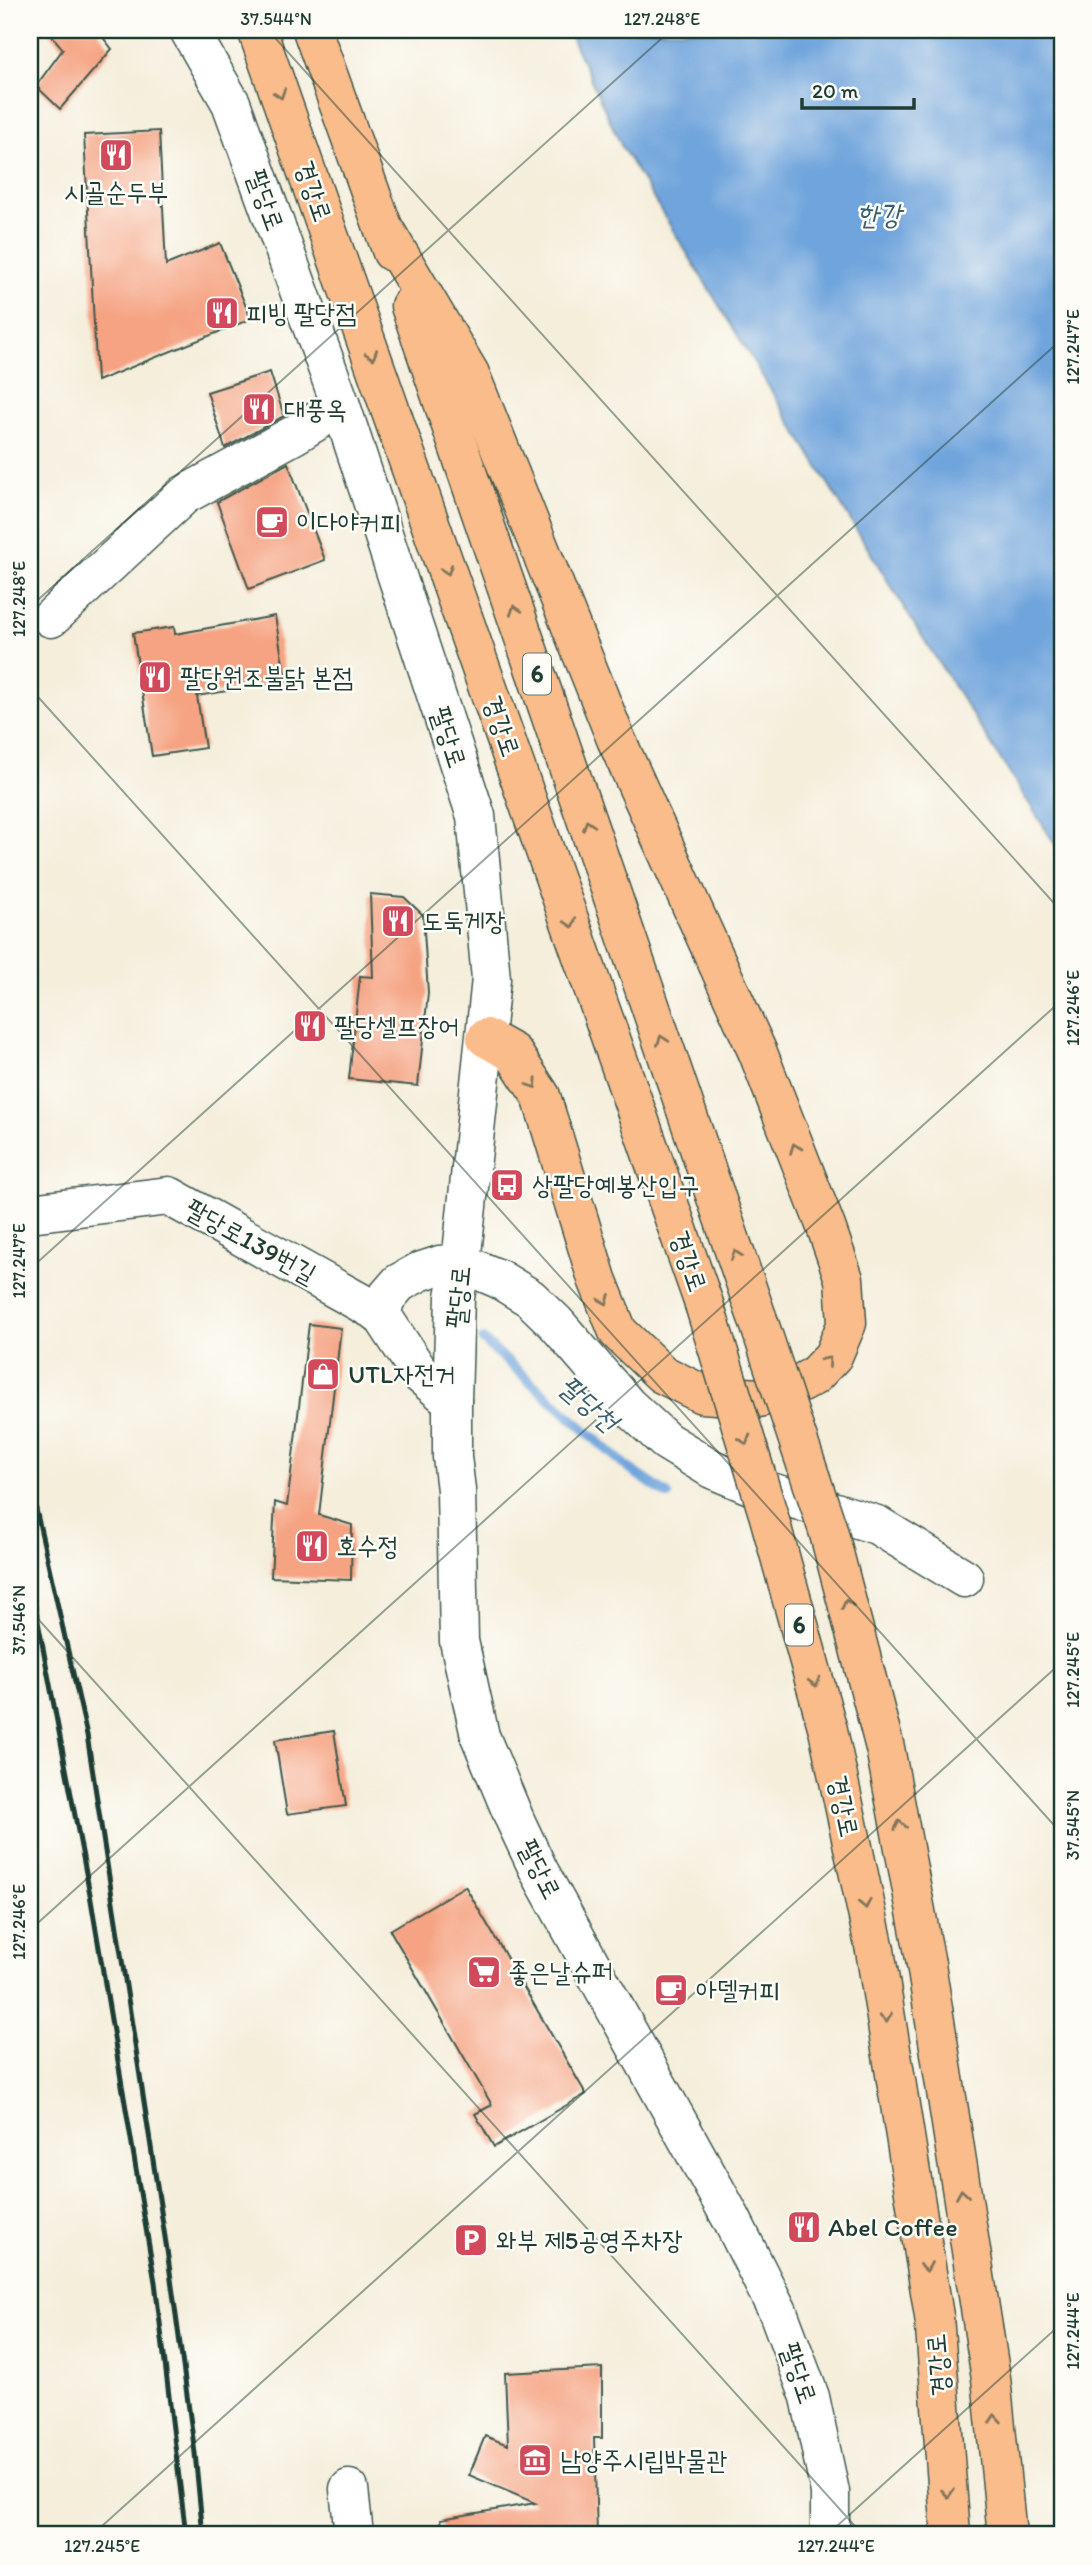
<svg xmlns="http://www.w3.org/2000/svg" width="1092" height="2565" font-family="Itim,'Poor Story',sans-serif">
	<style>
		.water { fill: #70a4dc; stroke: #487088; stroke-width: 2 }
		.lines { fill: none; stroke-linecap: round; stroke-linejoin: round }
		.stream { stroke: #70a4dc; stroke-width: 10 }
		.building { fill: #f5a382 }
		.minor-casing { stroke: #3f584d; stroke-width: 41 }
		.tertiary-casing { stroke: #3f584d; stroke-width: 41 }
		.trunk-casing { stroke: #3f584d; stroke-width: 41 }
		.minor { stroke: #fff; stroke-width: 38 }
		.tertiary { stroke: #fff; stroke-width: 38 }
		.trunk { stroke: #fabc8b; stroke-width: 38 }
		.rail { stroke: #1f3d34; stroke-width: 5 }
		.trunk-bridge-casing { stroke: #3f584d; stroke-width: 41; stroke-linecap: butt }
		.trunk-bridge { stroke: #fabc8b; stroke-width: 38 }
		.oneway { stroke: #82765b }
		.ticks { fill: none; stroke: #1f3d34; stroke-width: 2; stroke-opacity: 0.45 }
		.labels { text-anchor: middle; stroke-width: 5; stroke-linejoin: round; paint-order: stroke }
		.shield { fill: #fdfcf7; stroke: #62766e; stroke-width: 2 }
		.shield-label { font-size: 24px; font-weight: bold; fill: #1f3d34 }
		.street-label { font-size: 26px; fill: #1f3d34; stroke: #fdfcf7 }
		.poi-label { font-size: 26px; fill: #1f3d34; stroke: #fdfcf7; text-anchor: start }
		.water-label { font-size: 28px; font-style: italic; fill: #3b616f; stroke: #fdfcf7 }
		.neatline { fill: none; stroke: #1f3d34; stroke-width: 2.5 }
		.ticks-label { font-size: 18px; text-anchor: middle; fill: #1f3d34 }
	</style>
	<rect width="100%" height="100%" fill="#fdfcf7"/>
	<filter id="ink" filterUnits="userSpaceOnUse"><feTurbulence type="fractalNoise" baseFrequency=".0143" numOctaves="2"/><feDisplacementMap in="SourceGraphic" scale="14" xChannelSelector="R" yChannelSelector="G"/><feConvolveMatrix kernelMatrix="1 2 1 2 8 2 1 2 1" color-interpolation-filters="sRGB"/></filter>
	<filter id="wash" filterUnits="userSpaceOnUse"><feTurbulence type="fractalNoise" baseFrequency=".00686" numOctaves="4" result="noise"/><feDisplacementMap in="SourceGraphic" scale="28" xChannelSelector="R" yChannelSelector="G"/><feGaussianBlur stdDeviation="1.57" result="paint"/><feColorMatrix in="noise" values="0 0 0 0 0 0 0 0 0 0 0 0 0 0 0 0 0 1.4 0 .05"/><feComposite in="paint" operator="in"/></filter>
	<g filter="url(#wash)">
		<rect width="100%" height="100%" fill="#f4eedb"/>
		<!-- water -->
		<polygon class="water" points="568,30 1062,30 1062,855 916,627 622,147"/>
		<g class="lines">
			<!-- stream -->
			<polyline class="stream" points="483,1340 628,1468 668,1495"/>
		</g>
		<g id="blocks">
			<!-- building -->
			<g class="building">
				<polygon points="47,30 97,30 112,49 60,109 36,86 63,49"/>
				<polygon points="159,131 166,265 220,243 251,319 97,381 84,135"/>
				<polygon points="270,372 284,416 225,448 207,392"/>
				<polygon points="288,463 325,560 249,589 217,502"/>
				<polygon points="275,616 286,681 197,696 205,748 152,756 133,633 174,627 175,634"/>
				<polygon points="370,894 404,897 423,915 428,993 418,1086 349,1079 360,976 373,977"/>
				<polygon points="309,1324 341,1328 319,1515 352,1525 351,1580 271,1577 275,1502 287,1506"/>
				<polygon points="334,1731 346,1806 287,1814 275,1740"/>
				<polygon points="465,1886 586,2094 494,2147 475,2114 492,2105 390,1930"/>
				<polygon points="602,2368 602,2438 594,2438 597,2535 443,2535 441,2519 535,2503 469,2475 485,2436 508,2445 505,2373"/>
			</g>
		</g>
	</g>
	<g filter="url(#ink)">
		<use href="#blocks" fill-opacity="0" stroke="#3f584d" stroke-width="2"/>
		<g class="lines">
			<!-- minor casing -->
			<g class="minor-casing">
				<g id="minor">
					<polyline points="51,618 184,495 294,435 341,406"/>
					<polyline points="30,1213 169,1196 381,1314"/>
					<polyline points="452,1401 421,1375 381,1314 386,1298 399,1283 419,1272 440,1265 461,1263 499,1279 530,1298 555,1322 627,1405 666,1441 712,1469 755,1487 877,1525 964,1578"/>
					<polyline points="349,2489 354,2535"/>
				</g>
			</g>
			<!-- tertiary casing -->
			<g class="tertiary-casing">
				<polyline id="tertiary" points="189,30 231,103 341,406 476,816 491,979 461,1263 455,1297 452,1401 452,1457 456,1490 459,1641 480,1736 515,1820 539,1871 731,2218 778,2312 810,2397 830,2492 830,2535"/>
			</g>
			<!-- trunk casing -->
			<g class="trunk-casing">
				<g id="trunk">
					<polyline points="257,30 704,1304"/>
					<polyline points="312,30 392,252"/>
					<polyline points="383,227 470,374 616,739 758,1053 826,1227 844,1279 847,1323 833,1356 814,1376 788,1390 759,1398 702,1394 662,1374 618,1332 597,1279 541,1096 513,1053 486,1038"/>
					<polyline points="410,306 758,1320"/>
					<polyline points="875,1950 934,2316 951,2535"/>
					<polyline points="926,1964 991,2378 1007,2535"/>
				</g>
			</g>
			<!-- minor -->
			<use href="#minor" class="minor"/>
			<!-- tertiary -->
			<use href="#tertiary" class="tertiary"/>
			<!-- trunk -->
			<use href="#trunk" class="trunk"/>
			<!-- rail -->
			<g class="rail">
				<polyline points="30,1483 87,1735 167,2250 195,2453 203,2535"/>
				<polyline points="30,1580 90,1894 155,2282 186,2535"/>
			</g>
			<!-- trunk-bridge casing -->
			<g class="trunk-bridge-casing">
				<g id="trunk-bridge">
					<polyline points="704,1304 769,1517 828,1730 875,1950"/>
					<polyline points="758,1320 828,1530 885,1748 926,1964"/>
				</g>
			</g>
			<!-- trunk-bridge -->
			<use href="#trunk-bridge" class="trunk-bridge"/>
		</g>
		<!-- one-way arrows -->
		<defs><path id="oneway-chevron" d="M-2-3.5L2.5 0L-2 3.5" fill="none" stroke-width="1.6" stroke-linecap="round" stroke-linejoin="round" transform="scale(1.75)"/></defs>
		<g class="oneway">
			<use href="#oneway-chevron" transform="translate(280 94) rotate(71)"/>
			<use href="#oneway-chevron" transform="translate(372 355) rotate(71)"/>
			<use href="#oneway-chevron" transform="translate(447 570) rotate(71)"/>
			<use href="#oneway-chevron" transform="translate(515 610) rotate(-109)"/>
			<use href="#oneway-chevron" transform="translate(588 825) rotate(-109)"/>
			<use href="#oneway-chevron" transform="translate(571 923) rotate(71)"/>
			<use href="#oneway-chevron" transform="translate(662 1040) rotate(-109)"/>
			<use href="#oneway-chevron" transform="translate(533 1084) rotate(56)"/>
			<use href="#oneway-chevron" transform="translate(795 1148) rotate(-111)"/>
			<use href="#oneway-chevron" transform="translate(736 1255) rotate(-109)"/>
			<use href="#oneway-chevron" transform="translate(605 1300) rotate(68)"/>
			<use href="#oneway-chevron" transform="translate(827 1361) rotate(-50)"/>
			<use href="#oneway-chevron" transform="translate(745 1440) rotate(73)"/>
			<use href="#oneway-chevron" transform="translate(847 1604) rotate(-105)"/>
			<use href="#oneway-chevron" transform="translate(815 1682) rotate(74)"/>
			<use href="#oneway-chevron" transform="translate(900 1825) rotate(-101)"/>
			<use href="#oneway-chevron" transform="translate(865 1904) rotate(78)"/>
			<use href="#oneway-chevron" transform="translate(886 2018) rotate(81)"/>
			<use href="#oneway-chevron" transform="translate(962 2194) rotate(-99)"/>
			<use href="#oneway-chevron" transform="translate(926 2267) rotate(81)"/>
			<use href="#oneway-chevron" transform="translate(995 2419) rotate(-95)"/>
			<use href="#oneway-chevron" transform="translate(948 2493) rotate(85)"/>
		</g>
	</g>
	<!-- ticks -->
	<path class="ticks" d="M268,30L1062,912M30,607L671,30M30,688L1062,1834M30,1269L1062,339M30,1610L863,2535M30,1930L1062,1000M30,2533L32,2535M92,2535L1062,1662M827,2535L1062,2323"/>
	<!-- icons -->
	<defs>
		<g id="restaurant-square" transform="scale(1.75)"><rect x="-9" y="-9" width="18" height="18" rx="4" fill="#d1495b" stroke="#fdfcf7"/><path d="M-5-6h1v4h1v-4h1v4h1v-4h1v5L-1.5 .5V6h-2V.5L-5-1ZM5-6V6H3V1.5H1.5Q1.5-4 5-6Z" fill="#fff"/></g>
		<g id="cafe-square" transform="scale(1.75)"><rect x="-9" y="-9" width="18" height="18" rx="4" fill="#d1495b" stroke="#fdfcf7"/><path d="M-5.5-4.5H6V0H3Q3 3.5 0 3.5H-2.5Q-5.5 3.5-5.5 0ZM3-3.2v2h1.7v-2ZM-6 4.5H4V6H-6Z" fill="#fff"/></g>
		<g id="bus-square" transform="scale(1.75)"><rect x="-9" y="-9" width="18" height="18" rx="4" fill="#d1495b" stroke="#fdfcf7"/><path d="M-5-6H5V4H4V6H2V4H-2V6H-4V4H-5ZM-3.5-4V0h7V-4ZM-3.5 1.2v1.5H-2V1.2ZM2 1.2v1.5H3.5V1.2Z" fill="#fff"/></g>
		<g id="shop-square" transform="scale(1.75)"><rect x="-9" y="-9" width="18" height="18" rx="4" fill="#d1495b" stroke="#fdfcf7"/><path d="M-5-2.5h2.3a2.7 3.5 0 0 1 5.4 0H5L5.5 6h-11ZM-1.5-2.5h3a1.5 2.3 0 0 0-3 0Z" fill="#fff"/></g>
		<g id="supermarket-square" transform="scale(1.75)"><rect x="-9" y="-9" width="18" height="18" rx="4" fill="#d1495b" stroke="#fdfcf7"/><path d="M-6-5.5h2.5l.6 2H6L4.5 2H-2.5L-4.4-4H-6ZM-1.5 3.2a1.3 1.3 0 1 0 .1 0ZM3 3.2a1.3 1.3 0 1 0 .1 0Z" fill="#fff"/></g>
		<g id="parking-square" transform="scale(1.75)"><rect x="-9" y="-9" width="18" height="18" rx="4" fill="#d1495b" stroke="#fdfcf7"/><path d="M-3.5-5.5H1a3.5 3.5 0 0 1 0 7H-1V5.5H-3.5ZM-1-3.4V-.6H.8a1.4 1.4 0 0 0 0-2.8Z" fill="#fff"/></g>
		<g id="museum-square" transform="scale(1.75)"><rect x="-9" y="-9" width="18" height="18" rx="4" fill="#d1495b" stroke="#fdfcf7"/><path d="M0-6L6-3V-2H-6V-3ZM-5-1h2V3h-2ZM-1-1h2V3h-2ZM3-1h2V3H3ZM-6 4H6V6H-6Z" fill="#fff"/></g>
	</defs>
	<g fill-rule="evenodd">
		<use href="#restaurant-square" x="116" y="155"/>
		<use href="#restaurant-square" x="222" y="313"/>
		<use href="#restaurant-square" x="259" y="409"/>
		<use href="#cafe-square" x="272" y="522"/>
		<use href="#restaurant-square" x="155" y="677"/>
		<use href="#restaurant-square" x="398" y="921"/>
		<use href="#restaurant-square" x="310" y="1026"/>
		<use href="#bus-square" x="507" y="1185"/>
		<use href="#shop-square" x="323" y="1374"/>
		<use href="#restaurant-square" x="312" y="1546"/>
		<use href="#supermarket-square" x="484" y="1972"/>
		<use href="#cafe-square" x="671" y="1990"/>
		<use href="#restaurant-square" x="804" y="2227"/>
		<use href="#parking-square" x="471" y="2240"/>
		<use href="#museum-square" x="535" y="2460"/>
	</g>
	<g class="labels">
		<!-- shield labels -->
		<g class="shield">
			<rect x="523" y="653.5" width="28" height="41" rx="5"/>
			<rect x="785" y="1604.5" width="28" height="41" rx="5"/>
		</g>
		<g class="shield-label">
			<text x="537" y="682">6</text>
			<text x="799" y="1633">6</text>
		</g>
		<!-- street labels -->
		<g class="street-label">
			<text transform="translate(314 191) rotate(71)" y="9">경강로</text>
			<text transform="translate(266 200) rotate(70)" y="9">팔당로</text>
			<text transform="translate(502 726) rotate(71)" y="9">경강로</text>
			<text transform="translate(449 737) rotate(72)" y="9">팔당로</text>
			<text transform="translate(251 1241) rotate(29)" y="9">팔당로139번길</text>
			<text transform="translate(689 1261) rotate(71)" y="9">경강로</text>
			<text transform="translate(458 1297) rotate(-85)" y="9">팔당로</text>
			<text transform="translate(844 1806) rotate(78)" y="9">경강로</text>
			<text transform="translate(540 1869) rotate(63)" y="9">팔당로</text>
			<text transform="translate(938 2365) rotate(-95)" y="9">경강로</text>
			<text transform="translate(799 2373) rotate(71)" y="9">팔당로</text>
		</g>
		<!-- poi labels -->
		<g class="poi-label">
			<text x="116" y="201" text-anchor="middle">시골순두부</text>
			<text x="246" y="322">피빙 팔당점</text>
			<text x="284" y="418">대풍옥</text>
			<text x="296" y="531">이다야커피</text>
			<text x="180" y="686">팔당원조불닭 본점</text>
			<text x="422" y="930">도둑게장</text>
			<text x="334" y="1035">팔당셀프장어</text>
			<text x="532" y="1194">상팔당예봉산입구</text>
			<text x="348" y="1383">UTL자전거</text>
			<text x="336" y="1555">호수정</text>
			<text x="508" y="1981">좋은날슈퍼</text>
			<text x="696" y="1999">아델커피</text>
			<text x="828" y="2236">Abel Coffee</text>
			<text x="496" y="2249">와부 제5공영주차장</text>
			<text x="560" y="2469">남양주시립박물관</text>
		</g>
		<!-- water labels -->
		<g class="water-label">
			<text x="879" y="224">한강</text>
			<text transform="translate(589 1403) rotate(41)" y="10">팔당천</text>
		</g>
	</g>
	<!-- margin -->
	<rect width="1092" height="2565" fill="none" stroke="#fdfcf7" stroke-width="77"/>
	<!-- scale -->
	<path d="M802 98v10h112v-10" fill="none" stroke="#1f3d34" stroke-width="3.5"/>
	<text x="812" y="98" font-size="21" fill="#1f3d34" stroke="#fdfcf7" stroke-width="5" paint-order="stroke">20 m</text>
	<rect x="38" y="38" width="1016" height="2488" class="neatline"/>
	<g class="ticks-label">
		<text x="276" y="25">37.544°N</text>
		<text x="662" y="25">127.248°E</text>
		<text transform="translate(1073 347) rotate(-90)" y="6">127.247°E</text>
		<text transform="translate(19 599) rotate(-90)" y="6">127.248°E</text>
		<text transform="translate(1073 1008) rotate(-90)" y="6">127.246°E</text>
		<text transform="translate(19 1261) rotate(-90)" y="6">127.247°E</text>
		<text transform="translate(19 1620) rotate(-90)" y="6">37.546°N</text>
		<text transform="translate(1073 1670) rotate(-90)" y="6">127.245°E</text>
		<text transform="translate(1073 1825) rotate(-90)" y="6">37.545°N</text>
		<text transform="translate(19 1922) rotate(-90)" y="6">127.246°E</text>
		<text transform="translate(1073 2331) rotate(-90)" y="6">127.244°E</text>
		<text x="102" y="2552">127.245°E</text>
		<text x="836" y="2552">127.244°E</text>
	</g>
</svg>
